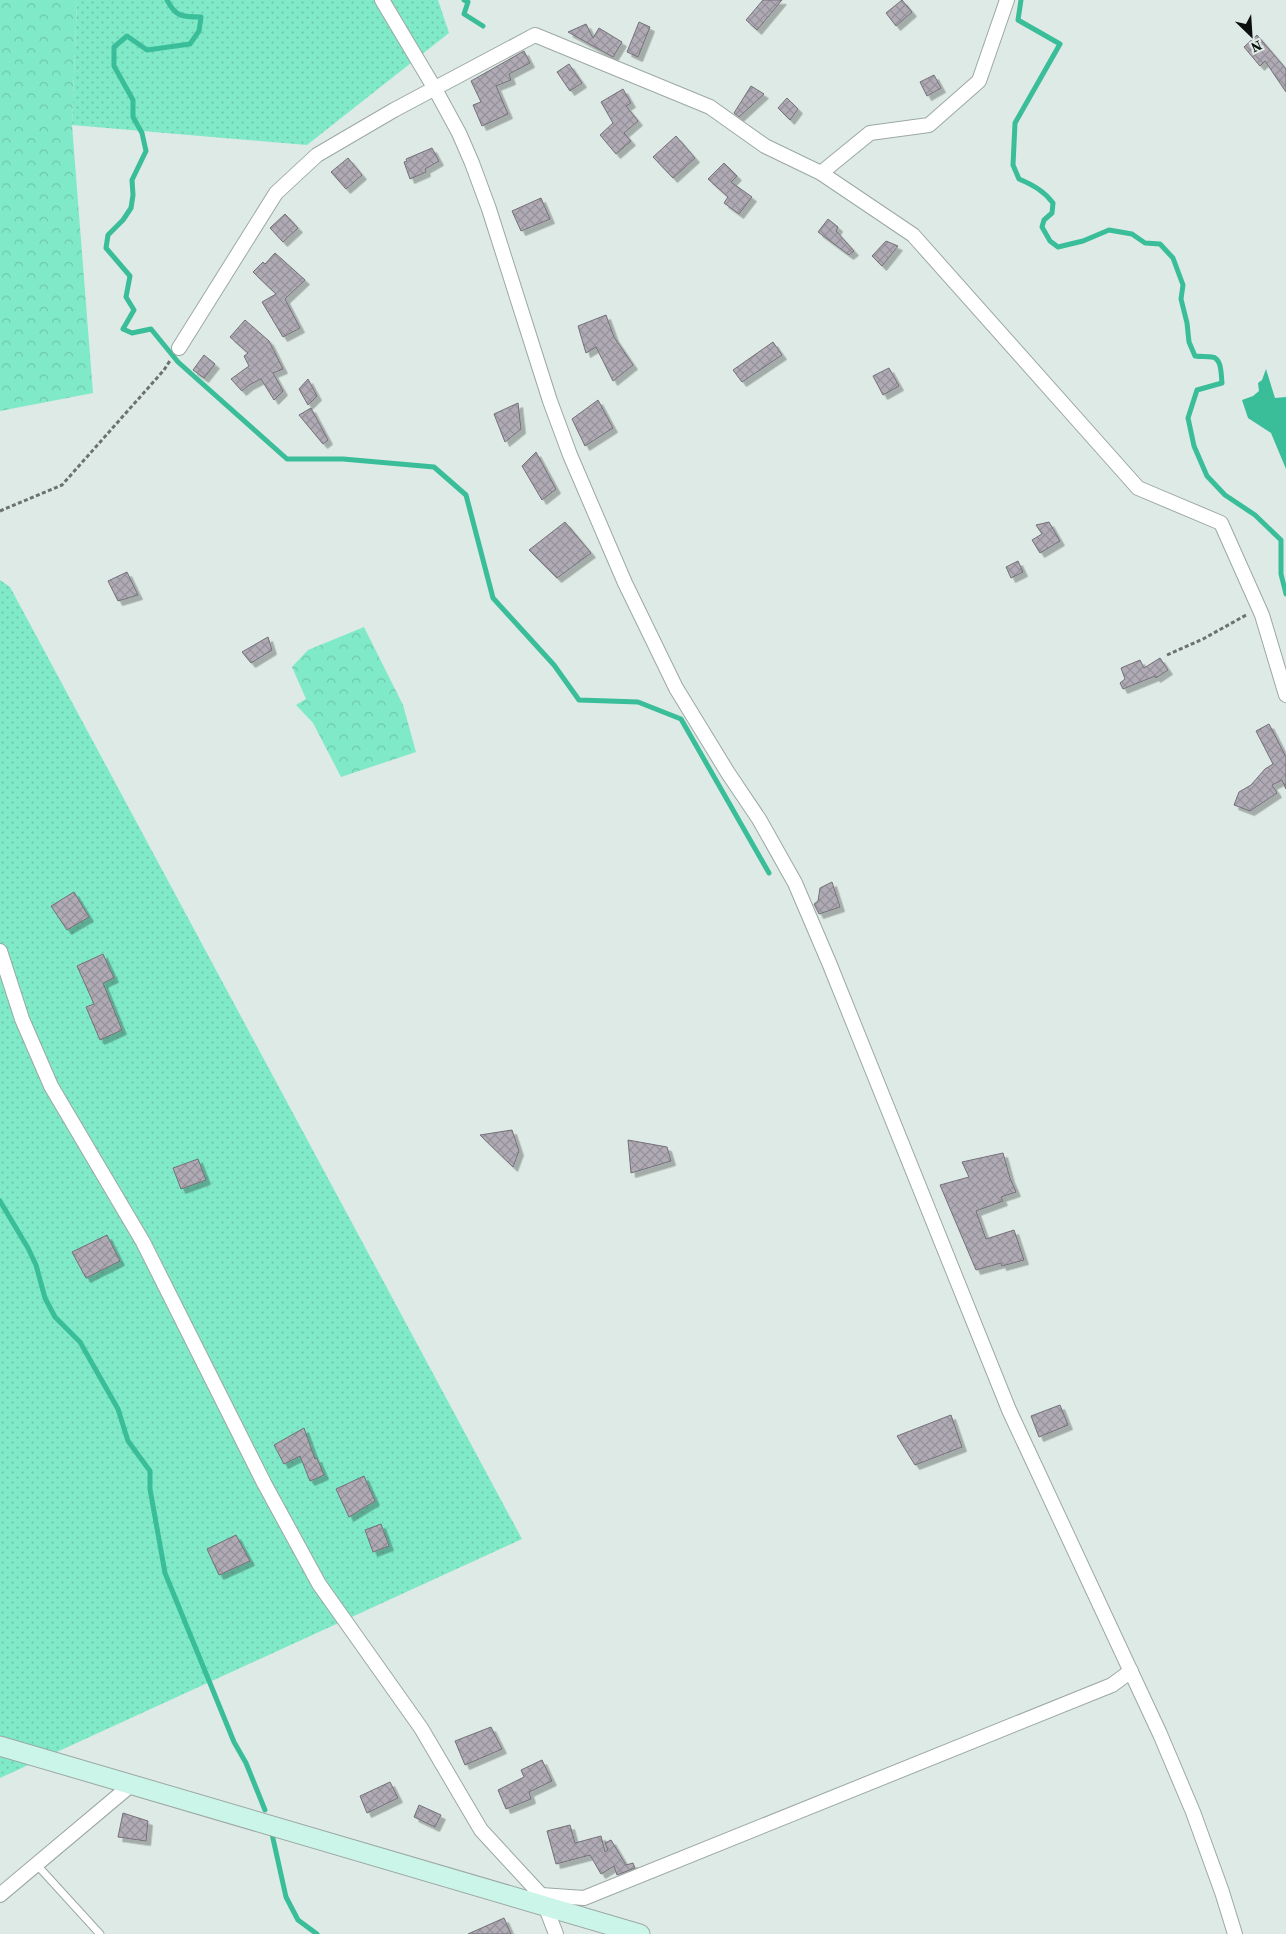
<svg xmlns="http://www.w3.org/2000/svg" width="1286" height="1934" font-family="'Source Serif 4',serif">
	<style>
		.grass { fill: url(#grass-dots) }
		.forest { fill: url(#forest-crowns) }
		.water { fill: #3abd99 }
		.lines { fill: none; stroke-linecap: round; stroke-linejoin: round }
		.stream { stroke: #3abd99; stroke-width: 5 }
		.building { fill: url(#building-cross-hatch); stroke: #747079; filter: url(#shadow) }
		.lane-casing { stroke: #9ca8a3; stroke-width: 9 }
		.street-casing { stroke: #9ca8a3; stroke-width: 16 }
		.secondary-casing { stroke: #9ca8a3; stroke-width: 21 }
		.path { stroke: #6b726f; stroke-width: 3; stroke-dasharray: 4 2.5; stroke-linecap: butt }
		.lane { stroke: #fff; stroke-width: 7 }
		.street { stroke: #fff; stroke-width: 14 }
		.secondary { stroke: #cbf5e9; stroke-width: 19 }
	</style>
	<defs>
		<pattern id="grass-dots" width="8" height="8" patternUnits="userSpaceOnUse" patternTransform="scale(1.25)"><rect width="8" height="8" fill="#80eac8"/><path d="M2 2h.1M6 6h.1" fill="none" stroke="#6dc8ab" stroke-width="1.8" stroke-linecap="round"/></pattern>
		<pattern id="forest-crowns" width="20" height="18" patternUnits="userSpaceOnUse" patternTransform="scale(1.25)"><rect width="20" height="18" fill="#80eac8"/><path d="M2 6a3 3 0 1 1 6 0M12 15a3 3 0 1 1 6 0" fill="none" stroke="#6dc8ab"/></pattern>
		<pattern id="building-cross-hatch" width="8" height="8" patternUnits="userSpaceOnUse" patternTransform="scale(1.25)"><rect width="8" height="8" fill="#afaab4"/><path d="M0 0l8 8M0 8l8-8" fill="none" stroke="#95919a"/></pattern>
		<filter id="shadow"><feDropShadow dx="4.5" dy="4.5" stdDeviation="0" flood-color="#0004"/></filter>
	</defs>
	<rect width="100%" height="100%" fill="#deeae5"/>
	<!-- grass -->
	<g class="grass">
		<polygon points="77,0 438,0 449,33 307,145 72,125"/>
		<polygon points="0,580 10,587 522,1539 0,1778"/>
	</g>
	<!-- forest -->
	<g class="forest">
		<polygon points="0,0 77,0 72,125 93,393 0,411"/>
		<polygon points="364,627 403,705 416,752 341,777 313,723 296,705 306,699 292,667 308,650"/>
	</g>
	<!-- water -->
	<polygon class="water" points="1266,369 1275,398 1286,397 1286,469 1271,433 1248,418 1242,400 1253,396 1259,391 1258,383 1262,380"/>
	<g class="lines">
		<!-- stream -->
		<g class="stream">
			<path d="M167,0C176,17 182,17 201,17L199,31L190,44L147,50L127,36L114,47V66L133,100V117L142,133L146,151L132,180L133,195L131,208L123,220L108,235L106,248L130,276L126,297L134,310L123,329L132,333L151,329L178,362L287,459H343L434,467L466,495L493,598L554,665L579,700L638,702L681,719L769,873"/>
			<polyline points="464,0 468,2 464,14 483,26"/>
			<path d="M1021,0L1018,20L1060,44L1015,123L1013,165L1019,179C1033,185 1044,191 1053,203L1052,213L1044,220L1042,227L1050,241L1058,247L1083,241L1109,230L1132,234L1145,243L1160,244L1173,258L1183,285L1181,299L1187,323L1189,342L1195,356C1201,357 1207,356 1212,357C1222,358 1221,375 1222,383L1197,390L1188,418L1194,446L1207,476L1225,495L1255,515L1281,540V574L1286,594"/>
			<polyline points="0,1201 28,1248 36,1265 45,1298 55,1317 80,1342 118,1409 128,1441 150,1471 150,1489 165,1573 234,1742 246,1763 265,1810"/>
			<polyline points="272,1834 286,1897 298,1920 317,1934"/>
		</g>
	</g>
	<!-- building -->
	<g class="building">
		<polygon points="763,0 782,0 757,30 746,20"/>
		<polygon points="902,0 912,12 896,26 886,13"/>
		<polygon points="639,22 650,27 638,57 627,52"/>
		<polygon points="586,24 593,38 599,28 622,42 613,57 568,32"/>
		<polygon points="1257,35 1286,69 1286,92 1265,61 1260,66 1244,47"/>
		<polygon points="524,51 530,63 509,74 511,80 496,86 508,114 482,126 473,105 481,102 471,81"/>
		<polygon points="569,64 582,83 570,91 557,72"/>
		<polygon points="934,75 941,88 927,96 920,82"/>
		<polygon points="751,86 764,94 739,117 734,113"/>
		<polygon points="623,89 631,103 626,106 638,121 624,133 631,141 616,154 600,135 613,123 601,102"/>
		<polygon points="787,98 798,109 790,120 778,108"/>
		<polygon points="676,136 695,158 673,178 653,157"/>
		<polygon points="432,148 439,161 425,169 426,172 410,179 404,162 407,161 406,159"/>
		<polygon points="348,158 362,175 346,189 331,172"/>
		<polygon points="724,163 737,176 731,182 752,197 739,214 724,203 728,197 708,179"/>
		<polygon points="541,198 550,219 521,231 512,211"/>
		<polygon points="285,214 298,228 283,242 270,228"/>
		<polygon points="828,219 838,227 836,231 854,251 849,255 818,232"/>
		<polygon points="886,241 898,246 882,266 872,256"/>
		<polygon points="275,253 305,280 285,299 300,328 283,337 262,302 276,294 253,272 263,262 265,264"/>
		<polygon points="606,315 614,337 633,365 613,381 596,347 586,353 578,326"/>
		<polygon points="245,320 269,341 283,369 273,373 283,391 274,400 261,379 249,385 242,391 231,379 249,366 244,356 248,353 230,337"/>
		<polygon points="773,342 782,355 742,382 733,370"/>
		<polygon points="204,355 215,364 204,378 193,370"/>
		<polygon points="889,368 899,386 883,395 873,376"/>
		<polygon points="308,379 317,396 308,405 299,389"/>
		<polygon points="598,400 613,428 585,446 572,419"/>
		<polygon points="518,403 521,429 505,442 494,414"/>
		<polygon points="311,408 328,440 323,444 299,415"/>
		<polygon points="536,452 556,489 542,500 522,466"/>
		<polygon points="565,522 591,553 557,578 529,550"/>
		<polygon points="1049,522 1060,541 1040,553 1032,540 1042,534 1036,525"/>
		<polygon points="1018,561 1023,572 1011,578 1006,567"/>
		<polygon points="127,572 138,595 118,601 108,581"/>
		<polygon points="268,637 272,650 251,663 242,652"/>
		<polygon points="1160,658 1168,670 1156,678 1155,676 1123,689 1120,683 1125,679 1121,668 1140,660 1144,668"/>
		<polygon points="1269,724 1286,757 1286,789 1282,780 1272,785 1277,793 1250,811 1234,805 1239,792 1251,785 1265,769 1273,764 1256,731"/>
		<polygon points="832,882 840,907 819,914 814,904 818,901 820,888"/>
		<polygon points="74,892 89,917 67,930 51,906"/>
		<polygon points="103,954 114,978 103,983 122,1030 100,1040 86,1007 94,1004 77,966"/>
		<polygon points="512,1130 519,1151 513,1167 480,1135"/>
		<polygon points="628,1140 667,1147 671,1161 631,1173"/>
		<polygon points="1003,1153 1010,1178 1016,1192 1001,1197 1003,1201 976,1211 986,1239 1014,1230 1024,1260 1002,1266 1001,1263 976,1270 940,1185 969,1177 962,1162"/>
		<polygon points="198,1159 206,1180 181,1189 173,1168"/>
		<polygon points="107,1235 120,1261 86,1278 72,1252"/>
		<polygon points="1060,1405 1068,1425 1039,1437 1031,1416"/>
		<polygon points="951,1415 962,1447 915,1465 897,1436"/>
		<polygon points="304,1428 315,1459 317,1458 324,1475 310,1481 300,1456 284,1464 274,1445"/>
		<polygon points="364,1476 375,1501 349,1517 336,1489"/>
		<polygon points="381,1524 389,1546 373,1552 365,1530"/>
		<polygon points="236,1535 250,1561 219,1575 207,1549"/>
		<polygon points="491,1727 502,1749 465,1765 455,1741"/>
		<polygon points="542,1760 552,1781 529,1792 531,1799 506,1809 498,1790 524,1777 521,1770"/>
		<polygon points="390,1782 398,1798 367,1813 360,1796"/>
		<polygon points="419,1805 441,1815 435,1827 414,1817"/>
		<polygon points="123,1813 148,1821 146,1841 118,1837"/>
		<polygon points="570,1825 575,1843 601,1836 605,1852 608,1850 605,1843 611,1840 626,1865 633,1863 635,1868 617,1875 614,1866 601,1874 590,1855 556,1864 547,1831"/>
		<polygon points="504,1918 511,1934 468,1934"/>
	</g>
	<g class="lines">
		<!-- lane casing -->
		<g class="lane-casing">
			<polyline id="lane" points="37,1865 100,1934"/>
		</g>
		<!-- street casing -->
		<g class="street-casing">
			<g id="street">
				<polyline points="382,0 435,89 459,133 472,163 489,209 550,401 570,455 625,583 676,688 728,773 759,819 795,883 830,965 1009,1410 1160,1734 1193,1812 1222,1892 1235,1934"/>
				<polyline points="821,173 913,235 1138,488 1221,523 1262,615 1286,695"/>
				<polyline points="179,348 276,193 317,155 394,110 535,35 710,107 765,146 821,173 870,133 929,125 979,81 1007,0"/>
				<polyline points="0,951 22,1019 51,1086 143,1242 264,1483 319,1584 421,1728 481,1830 541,1895 556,1934"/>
				<polyline points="0,1895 131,1785"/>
				<polyline points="541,1895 584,1898 1112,1685 1131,1671"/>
			</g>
		</g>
		<!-- secondary casing -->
		<g class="secondary-casing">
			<polyline id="secondary" points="0,1746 640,1934"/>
		</g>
		<!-- path -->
		<g class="path">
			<polyline points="0,511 62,485 164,370 171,359"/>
			<polyline points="1167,655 1203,639 1248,614"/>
		</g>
		<!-- lane -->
		<use href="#lane" class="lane"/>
		<!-- street -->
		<use href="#street" class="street"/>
		<!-- secondary -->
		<use href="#secondary" class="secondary"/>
	</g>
	<!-- north arrow -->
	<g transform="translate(1251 35) rotate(155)" stroke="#deeae5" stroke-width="4" paint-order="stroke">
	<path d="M0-4L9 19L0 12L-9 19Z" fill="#0c100f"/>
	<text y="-8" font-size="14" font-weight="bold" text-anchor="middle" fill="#0c100f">N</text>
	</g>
</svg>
